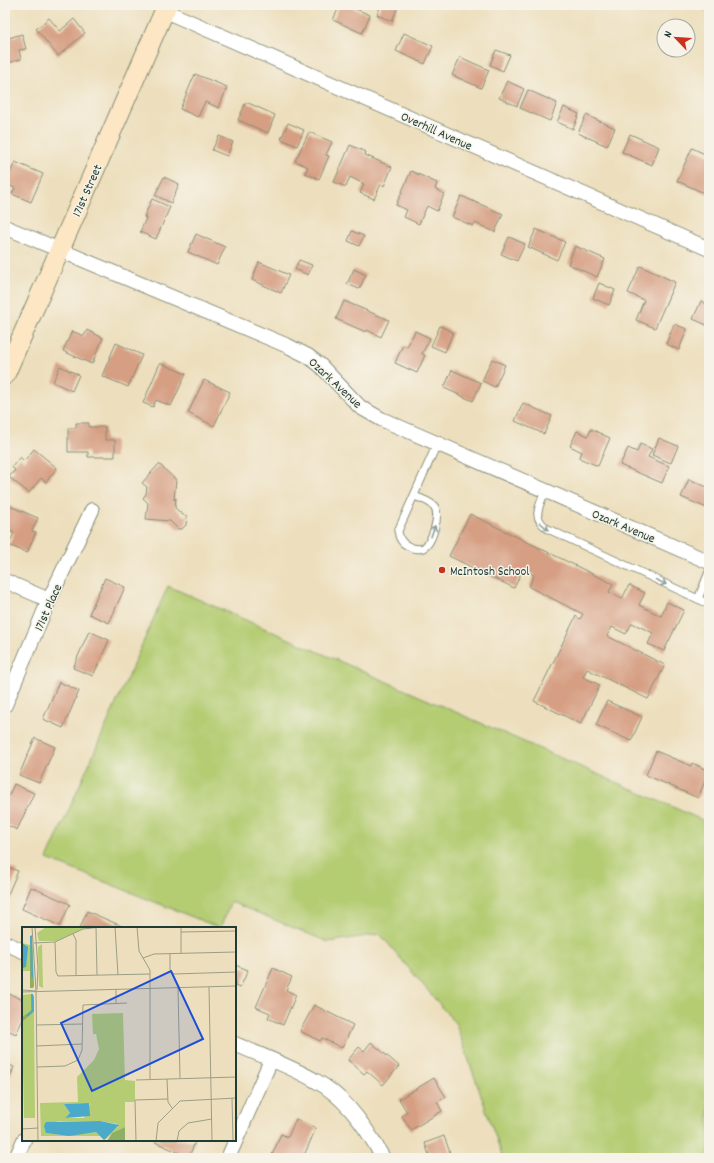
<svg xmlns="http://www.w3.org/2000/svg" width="714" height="1163" font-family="Dekko,sans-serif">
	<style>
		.green { fill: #b4cc72; stroke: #6a8453 }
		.building { fill: #d69e82 }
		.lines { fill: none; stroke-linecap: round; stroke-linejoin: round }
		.lane-casing { stroke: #868e78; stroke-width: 9 }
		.street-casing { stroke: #868e78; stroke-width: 16 }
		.secondary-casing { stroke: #868e78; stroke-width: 21 }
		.lane { stroke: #fff; stroke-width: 7 }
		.street { stroke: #fff; stroke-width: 14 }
		.secondary { stroke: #fce6c4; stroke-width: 19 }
		.oneway { stroke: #8f9e9a }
		.poi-dot { fill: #c8321e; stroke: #f7f3e8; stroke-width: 1.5 }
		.labels { text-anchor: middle; stroke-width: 3; stroke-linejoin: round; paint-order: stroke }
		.street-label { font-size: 13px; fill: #1f3d34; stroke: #f7f3e8 }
		.poi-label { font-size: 13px; fill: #1f3d34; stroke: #f7f3e8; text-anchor: start }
		.inset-river { fill: none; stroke: #4ba9c9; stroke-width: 2 }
		.inset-road { fill: none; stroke: #9b9e86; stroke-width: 1 }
		.view { fill: #1d4ed8; fill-opacity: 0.15; stroke: #1d4ed8; stroke-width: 2 }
		.inset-edge { fill: none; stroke: #1f3d34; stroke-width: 2 }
	</style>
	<rect width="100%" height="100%" fill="#f7f3e8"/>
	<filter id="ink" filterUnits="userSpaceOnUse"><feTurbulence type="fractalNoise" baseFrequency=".025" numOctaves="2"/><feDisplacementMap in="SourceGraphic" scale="8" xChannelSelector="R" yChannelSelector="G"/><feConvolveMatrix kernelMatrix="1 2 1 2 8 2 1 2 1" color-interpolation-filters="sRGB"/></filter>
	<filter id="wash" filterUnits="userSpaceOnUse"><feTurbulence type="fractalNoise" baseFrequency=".012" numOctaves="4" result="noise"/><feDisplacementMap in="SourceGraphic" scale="16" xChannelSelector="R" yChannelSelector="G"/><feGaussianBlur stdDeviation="0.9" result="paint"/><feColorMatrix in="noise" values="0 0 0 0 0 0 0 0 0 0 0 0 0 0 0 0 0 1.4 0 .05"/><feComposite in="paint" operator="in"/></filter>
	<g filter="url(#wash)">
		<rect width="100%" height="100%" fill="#eddfbd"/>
		<!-- green -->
		<polygon class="green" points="168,586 709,823 709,1158 503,1158 456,1024 380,934 328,942 231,902 220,928 47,859"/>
		<g id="blocks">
			<!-- building -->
			<g class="building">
				<polygon points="291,5 306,5 304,11"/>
				<polygon points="340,5 346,5 370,15 362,33 333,20"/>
				<polygon points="381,5 393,5 398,7 392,21 377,15"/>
				<polygon points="694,5 709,5 709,12"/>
				<polygon points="49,18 60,31 74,19 85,33 58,56 36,29"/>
				<polygon points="404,33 433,46 425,64 396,51"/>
				<polygon points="22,34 26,49 19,50 21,59 5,64 5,39"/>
				<polygon points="496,50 510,55 503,71 490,65"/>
				<polygon points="460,57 489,70 481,88 452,75"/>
				<polygon points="195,74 227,87 219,108 205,102 198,117 180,109"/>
				<polygon points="507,81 524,89 517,106 499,98"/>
				<polygon points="528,90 557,103 550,121 520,108"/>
				<polygon points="246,102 275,115 268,133 238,120"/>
				<polygon points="564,107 579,114 573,129 557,122"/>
				<polygon points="586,115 615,128 607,146 578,133"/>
				<polygon points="288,123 304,130 297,146 281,139"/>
				<polygon points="309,132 332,142 326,155 329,156 319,179 305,173 308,167 295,161"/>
				<polygon points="630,134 659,147 652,165 622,152"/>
				<polygon points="219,136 233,142 227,156 212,150"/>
				<polygon points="350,145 366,152 365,155 392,167 384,186 381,184 374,199 360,193 364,184 350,177 346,187 334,182"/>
				<polygon points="692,148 709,156 709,168 708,171 709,172 709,195 677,181"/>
				<polygon points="15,162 43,174 31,202 12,194 15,188 5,184"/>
				<polygon points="411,171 437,183 435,189 444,194 437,211 427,206 419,224 404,217 407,210 396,205"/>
				<polygon points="164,177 179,184 171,203 155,195"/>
				<polygon points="461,196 503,214 495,232 475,223 473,226 452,217"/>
				<polygon points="152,199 170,207 156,239 140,232 146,218 144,217"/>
				<polygon points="536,229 565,242 557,260 528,247"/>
				<polygon points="352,231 364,236 359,246 348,241"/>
				<polygon points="196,234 225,247 217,265 188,252"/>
				<polygon points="509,237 525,244 517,261 501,254"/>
				<polygon points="575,246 605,259 597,277 568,264"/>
				<polygon points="299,260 312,265 308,275 295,269"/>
				<polygon points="259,262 289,275 281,293 252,280"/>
				<polygon points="640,266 675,282 655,328 636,320 644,300 628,293"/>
				<polygon points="354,269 366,275 359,289 347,284"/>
				<polygon points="599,283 615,290 609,305 593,298"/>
				<polygon points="344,301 389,320 381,337 367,330 366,332 336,319"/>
				<polygon points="701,301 709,305 709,326 693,319"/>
				<polygon points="674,324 687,329 679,350 666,344"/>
				<polygon points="440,326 453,332 445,352 431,346"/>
				<polygon points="87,330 103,338 92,364 63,351 72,331 84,336"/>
				<polygon points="415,331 430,338 422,354 425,355 417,373 395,363 403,345 407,347"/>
				<polygon points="116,343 142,355 128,387 102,376"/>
				<polygon points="492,359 505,365 495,387 482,381"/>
				<polygon points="160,363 186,374 171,406 156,400 153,407 143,403"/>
				<polygon points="60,366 79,375 72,391 53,382"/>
				<polygon points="452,370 481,383 473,401 444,388"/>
				<polygon points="204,380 230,392 214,426 188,413"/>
				<polygon points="523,403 552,416 544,434 515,421"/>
				<polygon points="76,423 89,423 89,427 105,427 105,440 115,440 115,457 88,457 88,452 68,452 68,428 76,428"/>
				<polygon points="591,429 610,438 598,466 579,458 582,452 570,446 577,431 588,436"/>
				<polygon points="659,438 678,446 671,463 652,455"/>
				<polygon points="640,444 652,449 648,457 669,466 662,483 620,465 628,448 637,452"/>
				<polygon points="34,449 57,468 46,482 41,478 29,493 9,477 15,470 12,467 20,457 24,461"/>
				<polygon points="159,464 176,480 174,500 176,498 175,508 183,515 187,516 186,525 182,529 178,529 170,521 146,519 148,503 143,498 146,494 147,487 142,483"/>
				<polygon points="689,479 709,488 709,509 681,497"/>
				<polygon points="5,504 38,518 32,531 36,532 27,553 9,545 14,533 5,529"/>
				<polygon points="470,514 613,584 609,592 622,599 629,585 645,593 639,605 661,616 667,602 684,610 664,651 648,644 653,633 632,623 626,634 612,627 607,636 665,665 648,699 587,669 583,677 600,685 581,724 534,701 576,616 580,619 583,614 529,587 534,575 523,569 514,588 449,556"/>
				<polygon points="105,578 125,587 109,623 89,614"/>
				<polygon points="89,631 109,640 93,676 73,668"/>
				<polygon points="59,682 79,691 63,728 43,719"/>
				<polygon points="607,701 642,717 631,741 596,725"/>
				<polygon points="35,738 55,747 39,783 19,775"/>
				<polygon points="656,751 691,766 692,763 709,771 698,798 646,775"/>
				<polygon points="14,784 34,793 17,830 5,824 5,804"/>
				<polygon points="5,866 18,871 5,901"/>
				<polygon points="31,887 70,904 60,926 22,909"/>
				<polygon points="87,911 126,928 80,928"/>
				<polygon points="235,965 248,970 240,988 235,986"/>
				<polygon points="273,968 292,977 286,990 296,995 283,1025 268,1018 270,1013 256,1007"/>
				<polygon points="10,994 23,1000 23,1019 16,1034 5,1029 5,1005"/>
				<polygon points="314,1005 353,1025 342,1048 322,1038 320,1041 300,1031"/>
				<polygon points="371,1042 399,1066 383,1085 367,1071 364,1074 348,1060 359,1047 364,1051"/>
				<polygon points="5,1063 14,1067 5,1088"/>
				<polygon points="434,1078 446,1097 437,1102 442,1111 411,1130 402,1116 407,1112 399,1099"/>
				<polygon points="296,1119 316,1128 303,1158 296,1158 292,1156 292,1158 279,1158 272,1155 281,1134 288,1137"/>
				<polygon points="444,1136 452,1158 430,1158 425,1143"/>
				<polygon points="156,1140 190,1140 195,1142 189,1157 155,1142"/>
			</g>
		</g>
	</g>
	<g filter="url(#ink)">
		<use href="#blocks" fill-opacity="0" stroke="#868e78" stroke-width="1"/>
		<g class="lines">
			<!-- lane casing -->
			<g class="lane-casing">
				<g id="lane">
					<path d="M545,491C539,508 531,517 548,529L698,599"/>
					<path d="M414,496C420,498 429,501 434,506C441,514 432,544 423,548C418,550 412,548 408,546C401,543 399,538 398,531L437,444"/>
					<polyline points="709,572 698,599 709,604"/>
				</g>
			</g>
			<!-- street casing -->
			<g class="street-casing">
				<g id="street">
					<polyline points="165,11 709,249"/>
					<polyline points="5,227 288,346 308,356 320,365 360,407 381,419 709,562"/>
					<polyline points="5,581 49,600"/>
					<polyline points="5,705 49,600 92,510"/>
					<polyline points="5,943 23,951"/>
					<path d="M235,1044C262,1056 290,1066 316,1081C346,1097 367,1128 383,1158"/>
					<polyline points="16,1158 24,1140"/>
					<polyline points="228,1158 271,1060"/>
				</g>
			</g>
			<!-- secondary casing -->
			<g class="secondary-casing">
				<polyline id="secondary" points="5,375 167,5"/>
			</g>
			<!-- lane -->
			<use href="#lane" class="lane"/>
			<!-- street -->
			<use href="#street" class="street"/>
			<!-- secondary -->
			<use href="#secondary" class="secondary"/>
		</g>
		<!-- one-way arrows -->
		<defs><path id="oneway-shaft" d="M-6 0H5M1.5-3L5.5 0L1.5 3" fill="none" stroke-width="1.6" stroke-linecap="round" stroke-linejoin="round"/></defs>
		<g class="oneway">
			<use href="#oneway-shaft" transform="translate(544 526) rotate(42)"/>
			<use href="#oneway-shaft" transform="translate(433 531) rotate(-71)"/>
			<use href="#oneway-shaft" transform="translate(661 582) rotate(25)"/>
		</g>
	</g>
	<!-- markers -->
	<circle class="poi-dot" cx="442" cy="570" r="4"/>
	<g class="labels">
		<!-- street labels -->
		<g class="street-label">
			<text transform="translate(437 130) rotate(24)" y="5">Overhill Avenue</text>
			<text transform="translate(86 190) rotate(-66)" y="5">171st Street</text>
			<text transform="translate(336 382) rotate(43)" y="5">Ozark Avenue</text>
			<text transform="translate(624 525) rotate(23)" y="5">Ozark Avenue</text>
			<text transform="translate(47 607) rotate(-66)" y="5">171st Place</text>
		</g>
		<!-- poi labels -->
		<g class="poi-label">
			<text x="450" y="575">McIntosh School</text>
		</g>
	</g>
	<!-- overview -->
	<g transform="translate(22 927)">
		<rect width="214" height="214" fill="#eddfbd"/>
		<path d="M24,0H65L35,14H17L15,6ZM0,16L8,18V44H0ZM20,17L21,61L17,59L16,20ZM9,67V85L0,90V68ZM12,85L13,191H2L0,95ZM101,86L103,153L113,154V172L112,175H103V200L90,206L82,214L86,207L96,200L95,197L78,194H37L32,195L24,206L40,208L74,205L80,209H19L18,176L56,175L55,150L72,133L77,122L74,107H71L70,87ZM42,177L67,176L68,177L62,191H43L48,186Z" fill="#b4cc72" fill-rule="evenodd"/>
		<path d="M10,8L12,59L11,61H8V9ZM9,67L12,69V85L0,95V90L9,84ZM103,200V214H85L90,206Z" fill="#8fb064"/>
		<path d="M0,16L6,20L4,40L0,41ZM42,177L67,176L68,189L43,191L48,186ZM78,194L97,198L82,213L74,205L47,209L24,206L22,199L24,195Z" fill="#4ba9c9"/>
		<path class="inset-river" d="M9,9L10,50M5,89L11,83L10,67"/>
		<path class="inset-road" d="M10,0L14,64L16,214M13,0L16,40L15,63M74,0L75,48M93,0L96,48M115,0L117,24L128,43V152M159,0V26M159,5L214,4M51,7L54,13V49M33,15L34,45L36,49L128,47M12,16L33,15L61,2L80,0M148,26V43L152,47L214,45M121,31L132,27L214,25M187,60L190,214M156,61L158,151M94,62V76M0,63L14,64M0,65L214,59M14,98L60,97M14,119L60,117M15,140L43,139L56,133L60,123L61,78L105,76M145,152L146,175L150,181M114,153L214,150M210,171L211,214M0,202L16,201M114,214L113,173L146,172M134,214L136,196L158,174L214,171M155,214L157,204L166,196L190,192"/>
		<path class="view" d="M149,44L181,112L70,164L39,96Z"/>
		<rect width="214" height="214" class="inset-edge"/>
	</g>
	<!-- margin -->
	<rect width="714" height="1163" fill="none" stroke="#f7f3e8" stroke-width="20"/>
	<!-- north arrow -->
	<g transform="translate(676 38) rotate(295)"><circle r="19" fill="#f7f3e8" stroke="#a1aaa0"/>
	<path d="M0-3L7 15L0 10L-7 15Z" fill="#c8321e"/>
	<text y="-6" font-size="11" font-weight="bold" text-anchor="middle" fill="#1f3d34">N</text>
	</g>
</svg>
